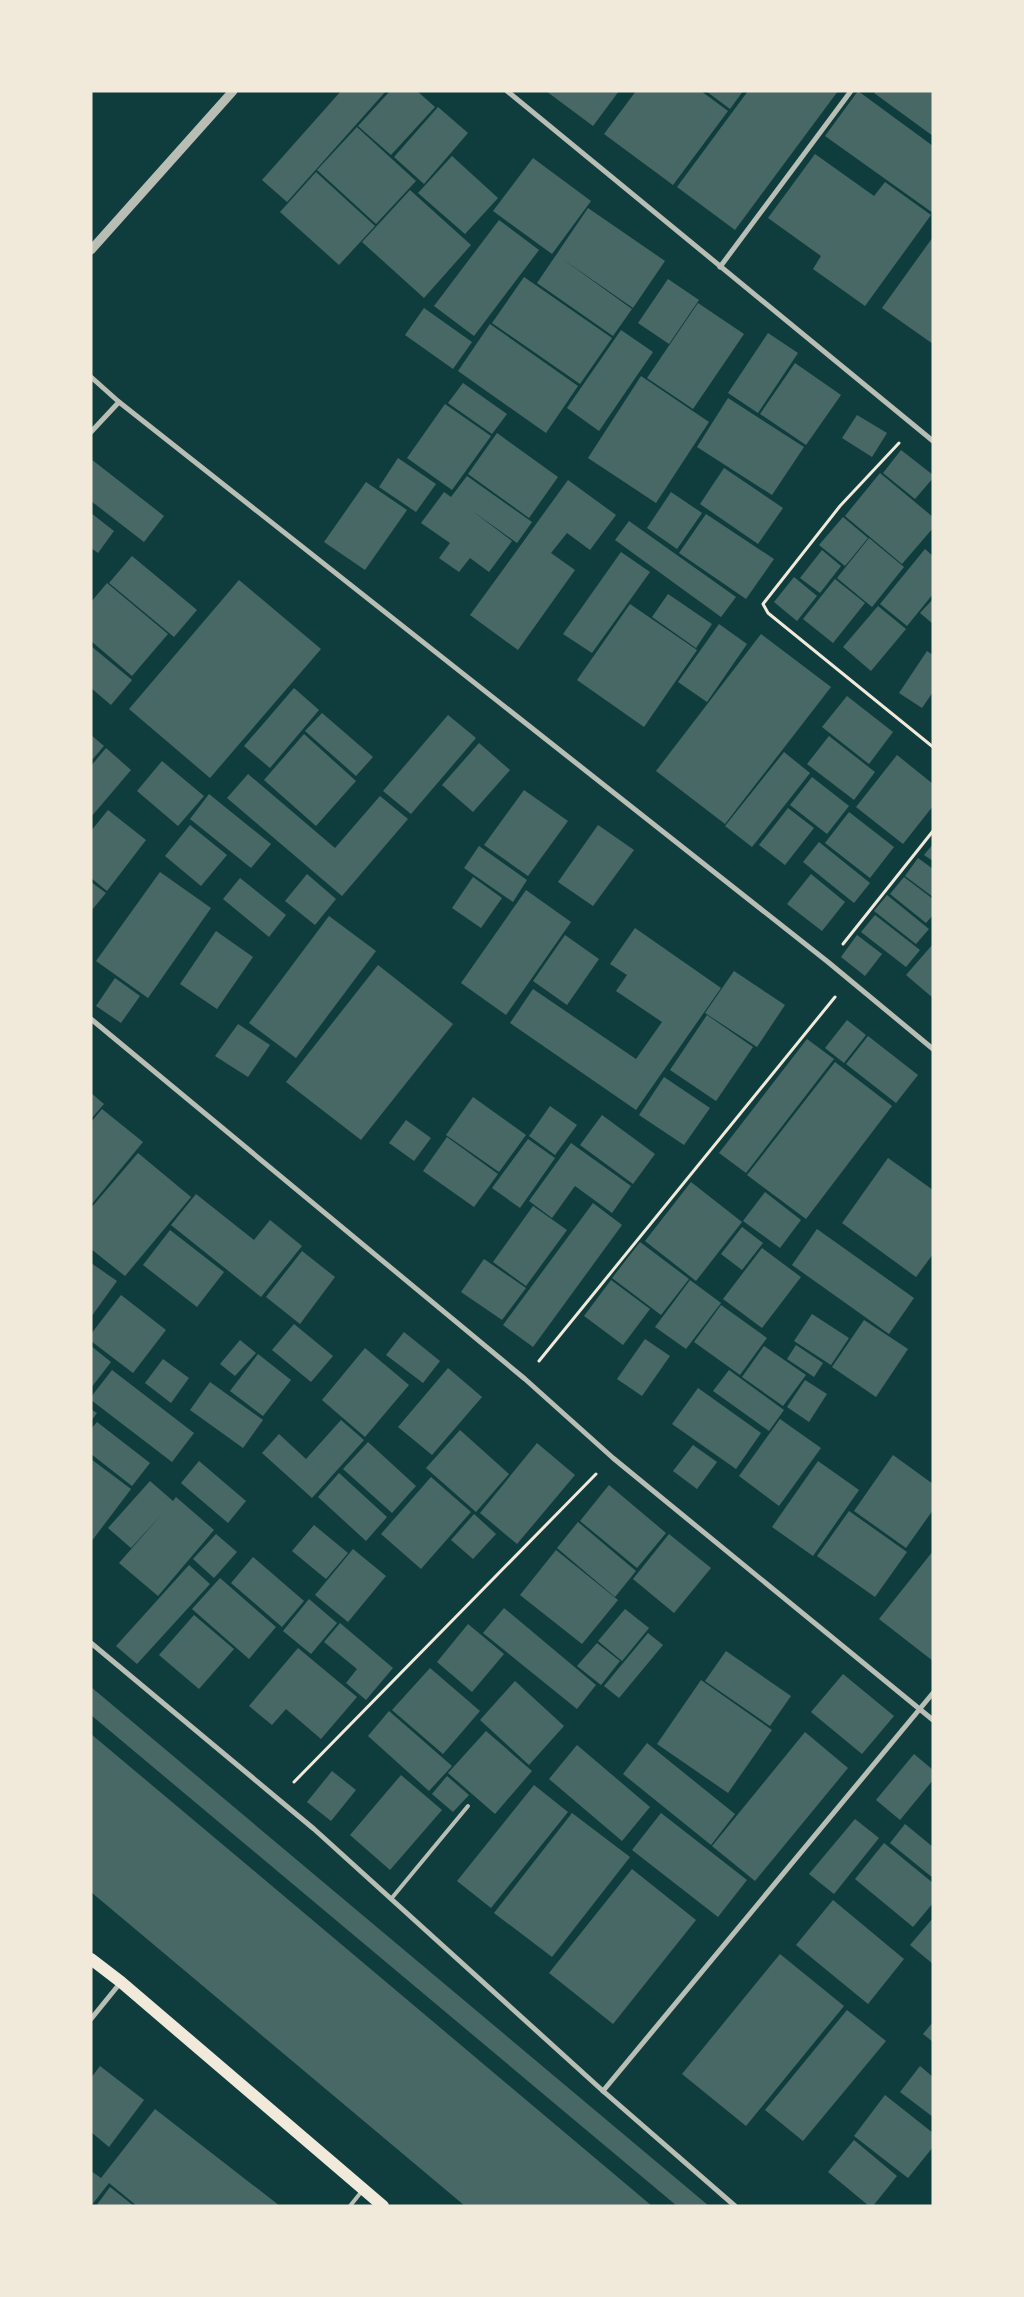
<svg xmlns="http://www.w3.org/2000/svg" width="1024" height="2297" font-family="Manrope,sans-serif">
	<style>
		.building { fill: #486865 }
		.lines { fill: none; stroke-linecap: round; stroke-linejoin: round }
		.path { stroke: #f1e9da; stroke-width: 3 }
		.service { stroke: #b8beb3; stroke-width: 4 }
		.minor { stroke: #b8beb3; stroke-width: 5 }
		.tertiary { stroke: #b8beb3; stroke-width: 9 }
		.primary { stroke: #f1e9da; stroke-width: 12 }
	</style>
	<rect width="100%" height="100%" fill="#0f3d3e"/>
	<!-- building -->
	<g class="building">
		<polygon points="341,91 386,91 287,202 262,180"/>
		<polygon points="390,91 417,91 435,107 391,155 358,126"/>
		<polygon points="546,91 619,91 593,126"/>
		<polygon points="636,91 701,91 728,111 673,185 604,134"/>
		<polygon points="706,91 743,91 730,109"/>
		<polygon points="748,91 838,91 735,230 677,187"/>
		<polygon points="858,91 933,146 933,213 825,136"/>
		<polygon points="875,91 933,91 933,136 874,93"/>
		<polygon points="438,107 468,133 424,184 394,157"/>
		<polygon points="357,127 416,181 376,224 317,170"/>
		<polygon points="815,154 874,196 885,182 931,215 865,306 813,269 821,256 768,218"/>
		<polygon points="452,156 498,198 465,234 418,193"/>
		<polygon points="533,158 591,201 552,254 493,211"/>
		<polygon points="316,172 375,226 339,265 280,212"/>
		<polygon points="410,190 471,245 424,298 362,242"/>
		<polygon points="588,208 665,261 633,308 561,258 632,309 613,336 537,283"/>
		<polygon points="499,220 539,250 474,336 434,306"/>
		<polygon points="933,237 933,344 882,308"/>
		<polygon points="524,277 612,338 580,384 492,323"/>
		<polygon points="668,279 699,300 669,344 638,323"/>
		<polygon points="698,303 744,334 693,409 647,378"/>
		<polygon points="424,308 472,342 453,369 405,335"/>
		<polygon points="490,324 578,386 546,433 458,371"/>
		<polygon points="621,330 653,352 599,431 567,408"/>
		<polygon points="768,333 798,353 758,413 728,393"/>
		<polygon points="795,363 841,395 806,445 760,414"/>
		<polygon points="641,376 709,422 656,503 588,458"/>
		<polygon points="463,383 507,414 492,434 448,403"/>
		<polygon points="728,398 804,447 772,495 697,447"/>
		<polygon points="445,404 491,436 452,490 407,458"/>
		<polygon points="857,415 887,433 872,457 842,438"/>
		<polygon points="497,433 558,477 529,518 468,474"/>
		<polygon points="901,450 933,475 933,478 915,499 883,473"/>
		<polygon points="398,458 436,484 416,512 379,487"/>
		<polygon points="91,459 164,516 144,542 91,501"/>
		<polygon points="724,468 783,508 758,544 700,504"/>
		<polygon points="880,473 933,517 933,528 902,564 845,516"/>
		<polygon points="467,476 532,522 517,543 471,510 512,541 489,572 470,558 459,572 439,558 450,543 421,523 444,492 451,497"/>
		<polygon points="568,480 616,515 590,550 567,533 551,553 575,570 518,650 470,615"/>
		<polygon points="366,482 407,510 365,570 324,542"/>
		<polygon points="671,492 702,513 677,549 647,528"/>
		<polygon points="91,513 114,531 98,553 91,548"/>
		<polygon points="706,514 774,559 746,599 679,553"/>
		<polygon points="843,517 868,538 845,566 819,545"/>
		<polygon points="629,521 736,597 721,617 615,540"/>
		<polygon points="869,538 904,567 872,607 837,578"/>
		<polygon points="925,549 933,556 933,594 907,626 880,604"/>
		<polygon points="822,550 841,566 820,593 800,578"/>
		<polygon points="621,552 650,572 592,653 563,634"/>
		<polygon points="132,556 197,610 174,637 109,583"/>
		<polygon points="794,577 817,596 797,621 774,602"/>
		<polygon points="835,579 865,603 833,643 803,619"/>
		<polygon points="239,580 321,649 210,778 129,709"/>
		<polygon points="107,583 168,634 132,676 91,641 91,602"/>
		<polygon points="668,594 712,624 696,648 652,617"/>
		<polygon points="933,599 933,624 920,613"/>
		<polygon points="630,604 697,650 644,727 577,680"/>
		<polygon points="878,606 906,629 871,671 843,647"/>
		<polygon points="719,624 747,644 707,702 678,682"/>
		<polygon points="761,634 831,687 725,824 656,771"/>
		<polygon points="91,646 132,680 111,705 91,688"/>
		<polygon points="927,651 933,655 933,692 922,708 899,693"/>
		<polygon points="294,688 319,710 270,768 244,746"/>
		<polygon points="847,696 893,732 869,764 822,727"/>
		<polygon points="322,713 373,757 356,776 305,731"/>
		<polygon points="448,715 476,738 411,814 383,791"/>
		<polygon points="304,734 356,781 316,826 264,780"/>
		<polygon points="91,735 104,746 91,761"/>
		<polygon points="829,736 875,772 854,800 807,764"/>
		<polygon points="479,743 510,770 473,812 442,785"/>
		<polygon points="106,748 131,770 91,817 91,766"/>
		<polygon points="784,752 810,773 752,847 725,826"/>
		<polygon points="897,755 933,784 933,806 903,844 856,807"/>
		<polygon points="162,761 204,796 178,826 137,791"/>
		<polygon points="248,774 335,848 380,796 408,819 342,896 227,798"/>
		<polygon points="812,777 849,806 827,834 790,805"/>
		<polygon points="524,790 568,821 528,876 484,845"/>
		<polygon points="209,794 271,844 251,868 190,819"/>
		<polygon points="788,808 814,828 785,865 759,845"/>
		<polygon points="108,810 146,840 107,891 91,878 91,831"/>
		<polygon points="849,812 894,847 870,878 825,843"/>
		<polygon points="190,825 227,855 201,886 165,856"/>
		<polygon points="598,825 634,850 593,906 558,882"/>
		<polygon points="819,842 870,883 854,903 803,862"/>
		<polygon points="933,844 933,861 924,855"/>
		<polygon points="479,846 527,880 513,902 464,868"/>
		<polygon points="918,858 933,869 933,897 905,876"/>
		<polygon points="160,872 211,908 148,998 96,961"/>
		<polygon points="307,874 336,899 315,925 285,901"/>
		<polygon points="811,874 845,902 822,931 787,904"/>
		<polygon points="473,877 502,898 481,928 452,908"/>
		<polygon points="904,877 933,899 933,915 926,923 890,894"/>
		<polygon points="240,878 286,915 269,937 223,899"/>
		<polygon points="91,882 106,893 91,911"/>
		<polygon points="526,890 571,922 506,1015 461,983"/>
		<polygon points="887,895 929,929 916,944 874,911"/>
		<polygon points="875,915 920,950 906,967 861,932"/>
		<polygon points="329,916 376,951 296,1058 249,1023"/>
		<polygon points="635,928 721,988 636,1110 510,1023 533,989 636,1059 662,1022 616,991 627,975 610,964"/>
		<polygon points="216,931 253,957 217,1009 180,984"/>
		<polygon points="565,935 599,959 567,1005 533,981"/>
		<polygon points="857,935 882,954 865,976 841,957"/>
		<polygon points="933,944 933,998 906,975"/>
		<polygon points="378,965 453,1024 361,1140 286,1082"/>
		<polygon points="734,971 785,1005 757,1047 705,1013"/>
		<polygon points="115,978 140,996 121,1023 96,1006"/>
		<polygon points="707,1015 753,1047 716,1101 670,1070"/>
		<polygon points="847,1020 866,1035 844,1063 825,1048"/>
		<polygon points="238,1024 270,1045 248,1077 215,1056"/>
		<polygon points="868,1036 918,1075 896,1103 846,1064"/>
		<polygon points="807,1039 834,1059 746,1173 719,1153"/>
		<polygon points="835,1062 892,1106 806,1219 747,1175"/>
		<polygon points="664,1077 710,1108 684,1145 639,1115"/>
		<polygon points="91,1093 104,1104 91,1119"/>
		<polygon points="473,1097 526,1135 499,1172 446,1135"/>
		<polygon points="550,1106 577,1125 555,1155 529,1136"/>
		<polygon points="102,1109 143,1142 91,1205 91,1122"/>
		<polygon points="602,1115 655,1154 633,1184 580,1145"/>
		<polygon points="406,1120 431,1138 414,1161 389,1143"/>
		<polygon points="447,1137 498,1174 474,1207 423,1171"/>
		<polygon points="528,1139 555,1158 520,1208 492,1188"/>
		<polygon points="571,1143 631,1186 612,1213 575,1186 552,1218 529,1201"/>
		<polygon points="138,1153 191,1197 125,1276 91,1249 91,1208"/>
		<polygon points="888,1158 933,1190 933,1254 916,1277 842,1223"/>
		<polygon points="691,1182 742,1222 696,1281 645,1241"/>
		<polygon points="765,1192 801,1220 780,1248 743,1221"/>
		<polygon points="196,1194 254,1240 270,1220 302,1246 261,1297 171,1225"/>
		<polygon points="593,1203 622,1225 533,1347 503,1325"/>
		<polygon points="533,1206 567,1230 526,1286 493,1262"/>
		<polygon points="742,1227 763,1243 742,1270 721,1254"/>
		<polygon points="817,1229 914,1298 889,1334 792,1265"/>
		<polygon points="170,1230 224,1272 197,1307 143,1265"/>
		<polygon points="640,1242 689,1279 661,1315 612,1278"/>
		<polygon points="762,1248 801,1277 762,1328 723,1299"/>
		<polygon points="302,1251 335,1277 300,1324 266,1297"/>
		<polygon points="484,1259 526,1288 502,1320 461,1292"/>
		<polygon points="91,1263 117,1281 91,1317"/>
		<polygon points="611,1280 650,1309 623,1345 584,1316"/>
		<polygon points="690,1280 721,1303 686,1349 655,1327"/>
		<polygon points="121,1295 166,1330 133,1373 91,1341 91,1334"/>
		<polygon points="721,1305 767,1338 740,1375 694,1342"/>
		<polygon points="812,1314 849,1338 831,1365 794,1341"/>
		<polygon points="864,1320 908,1349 876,1397 832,1367"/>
		<polygon points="294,1324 333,1356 311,1382 272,1350"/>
		<polygon points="404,1332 440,1361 423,1383 386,1355"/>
		<polygon points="645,1339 670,1356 642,1396 617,1379"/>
		<polygon points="240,1340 256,1353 235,1376 220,1364"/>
		<polygon points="796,1345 823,1363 814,1377 787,1359"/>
		<polygon points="91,1346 111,1362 91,1388"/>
		<polygon points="764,1346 806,1375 783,1406 742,1377"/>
		<polygon points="365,1348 409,1385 365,1437 322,1400"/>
		<polygon points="258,1354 291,1380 263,1416 230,1391"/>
		<polygon points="163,1359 189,1378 171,1403 145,1383"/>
		<polygon points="448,1368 482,1397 432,1455 398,1427"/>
		<polygon points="112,1370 194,1433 172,1462 91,1400 91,1397"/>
		<polygon points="729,1370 784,1410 769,1431 713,1391"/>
		<polygon points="805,1380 827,1394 809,1422 787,1407"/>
		<polygon points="210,1382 263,1420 243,1448 190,1410"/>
		<polygon points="698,1388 761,1433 736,1469 672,1424"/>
		<polygon points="91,1409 97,1413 91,1421"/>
		<polygon points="780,1419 821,1448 779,1506 739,1476"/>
		<polygon points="341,1420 364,1440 312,1498 262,1453 279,1434 306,1459"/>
		<polygon points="97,1422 150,1463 132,1486 91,1454 91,1429"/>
		<polygon points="460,1430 509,1474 476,1512 426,1468"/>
		<polygon points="368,1442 416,1486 392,1513 343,1469"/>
		<polygon points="537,1443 575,1475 517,1544 480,1513"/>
		<polygon points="693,1445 717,1462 697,1489 673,1471"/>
		<polygon points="893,1455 933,1484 933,1510 906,1548 854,1511"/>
		<polygon points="91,1459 131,1489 91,1542"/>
		<polygon points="199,1461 246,1501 228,1523 181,1483"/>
		<polygon points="818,1461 859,1490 813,1556 772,1527"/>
		<polygon points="339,1473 387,1517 366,1541 318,1497"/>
		<polygon points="431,1477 471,1512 421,1569 381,1534"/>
		<polygon points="150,1481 173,1501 176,1497 214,1530 158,1596 119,1563 161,1515 131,1548 108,1528"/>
		<polygon points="609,1485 666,1533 637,1568 580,1521"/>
		<polygon points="849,1511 907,1552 875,1597 817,1556"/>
		<polygon points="474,1514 496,1534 473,1559 451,1540"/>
		<polygon points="578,1522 636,1571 615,1597 557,1548"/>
		<polygon points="314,1525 348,1553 326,1579 292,1551"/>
		<polygon points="216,1534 237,1552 214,1578 193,1559"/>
		<polygon points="669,1534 711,1568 674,1613 633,1579"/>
		<polygon points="353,1549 386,1576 348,1622 315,1595"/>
		<polygon points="556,1550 618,1600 582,1644 520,1595"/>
		<polygon points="933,1551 933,1661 879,1619"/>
		<polygon points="253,1557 304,1601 282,1627 231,1583"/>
		<polygon points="189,1565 210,1584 137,1664 116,1646"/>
		<polygon points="220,1578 276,1627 249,1659 192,1609"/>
		<polygon points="309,1599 337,1623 311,1654 283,1631"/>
		<polygon points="504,1608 596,1685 577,1709 483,1633"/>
		<polygon points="625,1609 649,1628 622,1661 598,1641"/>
		<polygon points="194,1615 234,1649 199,1689 159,1655"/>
		<polygon points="340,1623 393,1668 366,1700 346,1683 357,1669 324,1642"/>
		<polygon points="468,1624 504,1654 472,1692 437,1662"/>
		<polygon points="648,1633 663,1645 619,1698 604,1686"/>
		<polygon points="597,1643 620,1661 601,1685 577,1666"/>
		<polygon points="298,1648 357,1697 321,1739 286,1709 272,1725 249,1706"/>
		<polygon points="726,1651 791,1696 770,1726 705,1681"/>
		<polygon points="430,1668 480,1711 443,1754 392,1710"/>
		<polygon points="843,1674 894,1716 862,1754 811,1712"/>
		<polygon points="701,1680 772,1730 728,1793 657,1744"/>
		<polygon points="515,1681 564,1726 529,1765 480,1720"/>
		<polygon points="91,1687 709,2206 677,2206 91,1715"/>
		<polygon points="389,1711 452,1766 429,1791 368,1736"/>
		<polygon points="486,1731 532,1771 495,1814 448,1773"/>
		<polygon points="805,1732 848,1768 755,1881 712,1846"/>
		<polygon points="91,1734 259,1875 652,2206 465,2206 91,1892"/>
		<polygon points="647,1743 735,1814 711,1845 623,1774"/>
		<polygon points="577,1745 650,1807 622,1841 549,1779"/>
		<polygon points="914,1754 933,1770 933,1780 900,1820 876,1800"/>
		<polygon points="332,1771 356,1790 331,1821 307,1802"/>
		<polygon points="401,1775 442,1810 390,1870 350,1835"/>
		<polygon points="447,1776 469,1795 453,1812 432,1794"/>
		<polygon points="534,1785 568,1812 491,1908 457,1881"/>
		<polygon points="572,1813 630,1857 552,1957 494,1913"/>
		<polygon points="661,1813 747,1880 718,1917 632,1850"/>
		<polygon points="855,1819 879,1838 834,1894 809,1874"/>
		<polygon points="905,1824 933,1847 933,1878 890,1843"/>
		<polygon points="884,1843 933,1883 933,1903 913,1927 855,1879"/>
		<polygon points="632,1869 696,1920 613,2024 549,1973"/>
		<polygon points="833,1900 904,1959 868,2004 796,1945"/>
		<polygon points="933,1918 933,1964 910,1945"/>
		<polygon points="780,1954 844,2006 746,2126 682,2074"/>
		<polygon points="847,2010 886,2041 803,2141 765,2110"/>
		<polygon points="933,2022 933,2042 923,2034"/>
		<polygon points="100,2066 144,2100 109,2147 91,2132 91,2078"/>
		<polygon points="920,2066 933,2077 933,2117 900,2092"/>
		<polygon points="885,2095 933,2133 933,2147 908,2178 854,2136"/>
		<polygon points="155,2109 280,2206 137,2206 109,2183 91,2206 91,2171 101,2178"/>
		<polygon points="854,2140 897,2176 873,2206 869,2206 828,2172"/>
		<polygon points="110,2187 134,2206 96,2206"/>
	</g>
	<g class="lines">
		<!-- path -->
		<g class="path">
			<polyline points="899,443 840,506 763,604 768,613 933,747"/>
			<polyline points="843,944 933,831"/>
			<polyline points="539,1361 835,997"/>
			<polyline points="294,1782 596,1474"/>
		</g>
		<!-- service -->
		<g class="service">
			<polyline points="391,1899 468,1806"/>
			<polyline points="350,2206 362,2191"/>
		</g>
		<!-- minor -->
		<g class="minor">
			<polyline points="507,91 933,441"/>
			<polyline points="720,267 851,91"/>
			<polyline points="91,377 119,402 828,962 933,1049"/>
			<polyline points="91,432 119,402"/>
			<polyline points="91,1019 525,1379 613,1458 933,1720"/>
			<polyline points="91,1643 314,1829 603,2091 735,2206"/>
			<polyline points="91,2019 121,1982"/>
			<polyline points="603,2091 933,1693"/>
		</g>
		<!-- tertiary -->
		<polyline class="tertiary" points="91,250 233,91"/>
		<!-- primary -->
		<polyline class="primary" points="91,1959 121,1982 383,2206"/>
	</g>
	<!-- border -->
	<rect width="1024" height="2297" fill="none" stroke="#f1e9da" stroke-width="185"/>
</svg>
